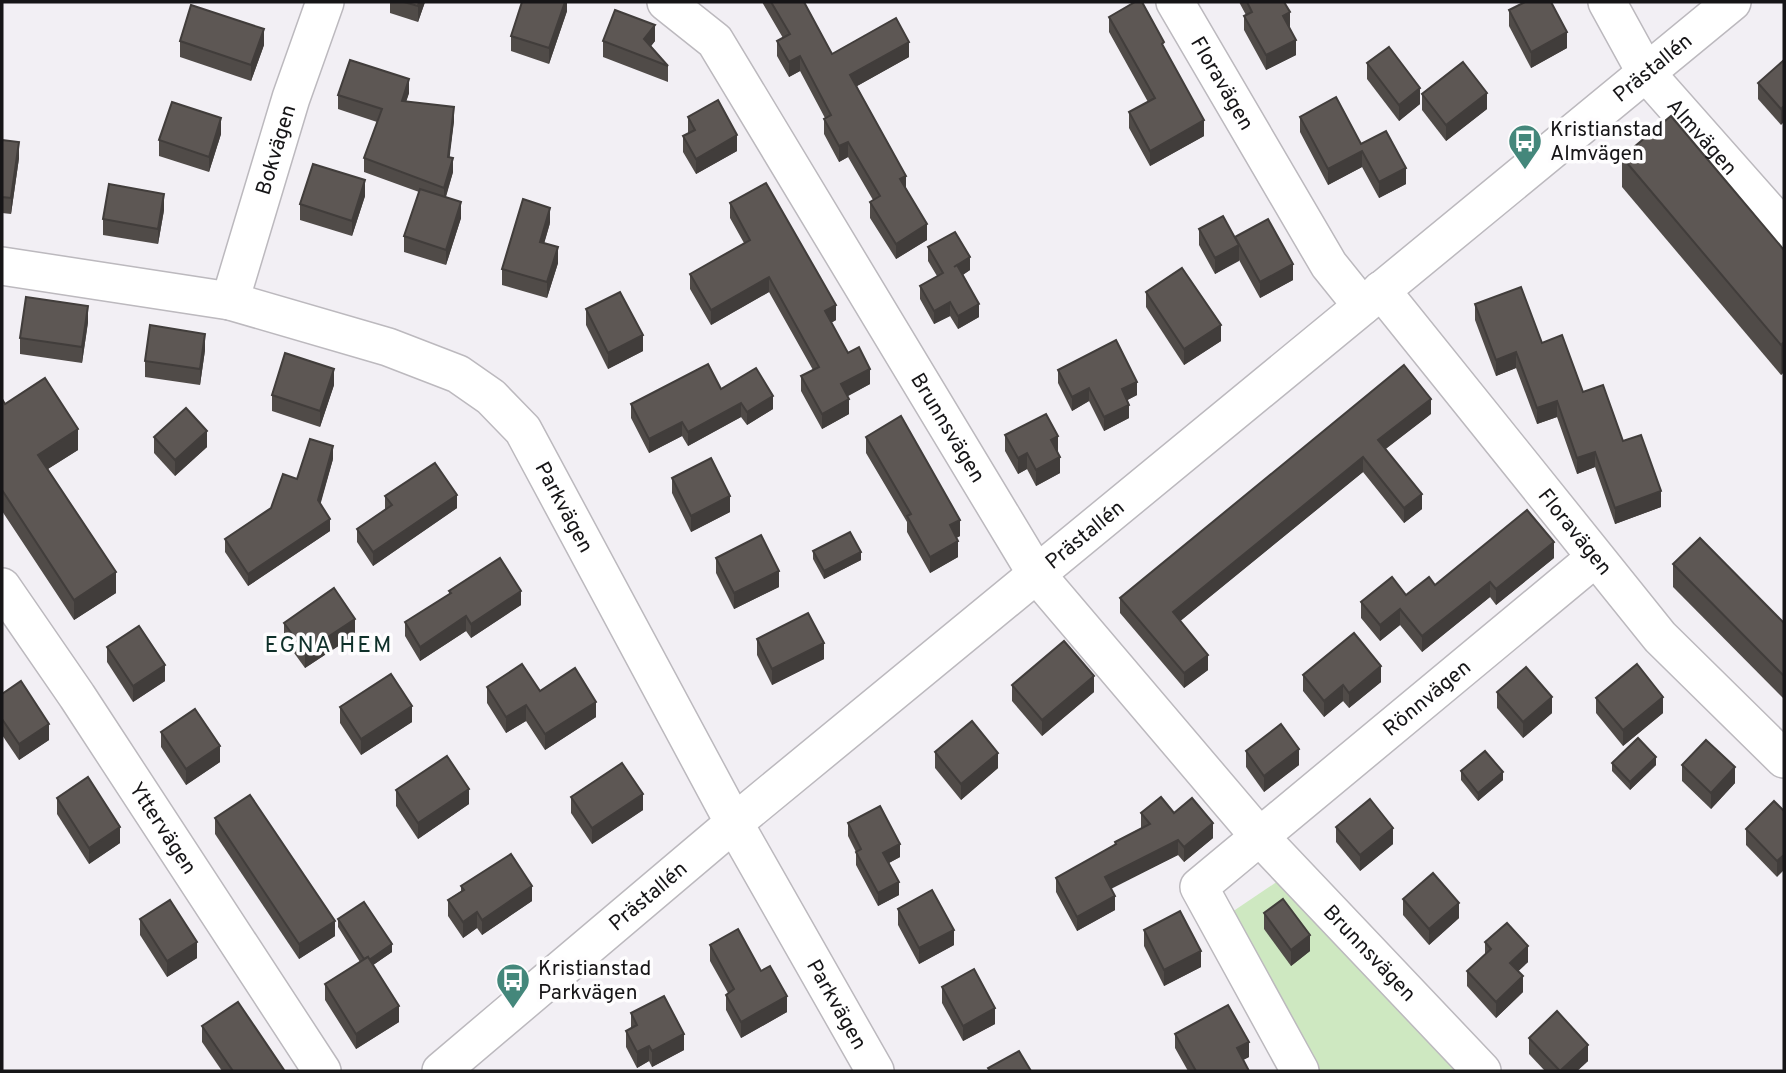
<svg xmlns="http://www.w3.org/2000/svg" width="1786" height="1073" font-family="Overpass,sans-serif">
	<style>
		.green { fill: #cee8c1 }
		.lines { fill: none; stroke-linecap: round; stroke-linejoin: round }
		.minor-casing { stroke: #bcb9be; stroke-width: 40 }
		.minor { stroke: #fff; stroke-width: 37 }
		.wall { fill: #504b48 }
		.shaded-wall { fill: #413d3b }
		.building { fill: #5d5754; stroke: #413d3b; stroke-width: 2 }
		.labels { text-anchor: middle; stroke-width: 7; stroke-linejoin: round; paint-order: stroke }
		.street-label { font-size: 21px; fill: #161517; stroke: #fefdfe }
		.poi-label { font-size: 21px; fill: #161517; stroke: #fefdfe; text-anchor: start }
		.neighbourhood-label { font-size: 23px; letter-spacing: 2px; fill: #0f302a; stroke: #fefdfe }
	</style>
	<rect width="100%" height="100%" fill="#f2eff4"/>
	<!-- green -->
	<polygon class="green" points="1278,881 1457,1071 1316,1071 1229,914"/>
	<g class="lines">
		<!-- minor casing -->
		<g class="minor-casing">
			<g id="minor">
				<path id="s1" d="M666,2L715,41L1037,575L1259,836L1482,1071"/>
				<path id="s2" d="M1175,2L1329,265L1362,306"/>
				<path id="s3" d="M1607,2L1646,73L1784,229"/>
				<path id="s4" d="M2,266L230,301L388,347L458,374L491,397L523,430L734,823L875,1071"/>
				<path id="s5" d="M1381,290L1660,637L1784,759"/>
				<path id="s6" d="M230,301L291,98L325,2"/>
				<path id="s7" d="M2,587L77,696L322,1071"/>
				<path id="s8" d="M441,1071L734,823L1732,2"/>
				<path id="s9" d="M1300,1071L1199,887L1595,558"/>
			</g>
		</g>
		<!-- minor -->
		<use href="#minor" class="minor"/>
	</g>
	<!-- wall -->
	<g class="wall">
		<polygon points="390,2 425,2 418,22 390,13"/>
		<polygon points="567,2 567,11 549,64 511,51 511,36"/>
		<polygon points="762,2 804,2 832,54 909,57 857,86 906,190 927,240 896,259 870,218 870,202 873,200 848,157 839,162 824,134 824,119 825,118 800,71 789,77 777,56 777,41 783,38"/>
		<polygon points="1239,2 1284,2 1296,55 1266,70 1244,30 1244,16 1246,15"/>
		<polygon points="1509,10 1567,48 1531,68 1509,26"/>
		<polygon points="1109,17 1164,48 1204,136 1150,166 1129,128 1129,112 1148,102 1109,32"/>
		<polygon points="180,41 264,45 251,81 180,57"/>
		<polygon points="603,41 655,41 651,46 668,66 668,82 603,57"/>
		<polygon points="1784,60 1781,125 1758,99 1758,83"/>
		<polygon points="1367,63 1420,104 1399,121 1367,79"/>
		<polygon points="409,93 406,101 454,121 449,157 453,172 446,197 461,218 446,265 404,252 404,236 419,192 364,172 364,158 377,122 338,109 338,95"/>
		<polygon points="1422,94 1487,109 1446,141 1422,110"/>
		<polygon points="688,117 737,151 696,174 683,152 683,136 688,134"/>
		<polygon points="1300,117 1361,144 1406,184 1379,198 1362,167 1328,185 1300,132"/>
		<polygon points="221,134 209,172 159,156 159,140"/>
		<polygon points="2,140 19,158 11,214 2,213"/>
		<polygon points="1622,157 1784,250 1784,372 1781,375 1622,187"/>
		<polygon points="365,196 352,236 300,220 300,204"/>
		<polygon points="730,203 836,320 831,323 848,353 870,384 847,396 849,414 822,429 801,391 801,376 813,370 769,292 711,325 690,289 690,274 744,243 730,218"/>
		<polygon points="164,210 158,244 103,235 103,219"/>
		<polygon points="550,223 544,243 558,263 547,298 502,285 502,269"/>
		<polygon points="1199,229 1235,238 1293,280 1260,298 1239,260 1215,274 1199,245"/>
		<polygon points="928,247 970,270 963,275 979,317 958,329 950,316 934,324 920,299 920,286 937,276 928,261"/>
		<polygon points="1146,292 1221,341 1184,365 1146,307"/>
		<polygon points="1475,304 1542,343 1623,441 1661,507 1615,524 1595,467 1577,474 1557,417 1537,424 1516,368 1496,376 1475,320"/>
		<polygon points="586,309 643,351 608,369 586,325"/>
		<polygon points="88,322 82,363 20,354 20,338"/>
		<polygon points="205,350 200,385 145,377 145,361"/>
		<polygon points="1058,370 1137,395 1127,400 1129,418 1104,431 1089,401 1072,411 1058,383"/>
		<polygon points="334,385 320,427 272,411 272,395"/>
		<polygon points="721,389 773,409 747,425 741,417 688,446 682,436 649,453 631,418 631,404"/>
		<polygon points="2,399 5,404 78,450 48,469 116,593 74,620 2,511"/>
		<polygon points="1431,414 1385,449 1422,509 1404,523 1363,472 1180,621 1208,670 1184,688 1120,613 1120,598"/>
		<polygon points="1005,435 1058,452 1060,473 1036,486 1027,469 1018,474 1005,451"/>
		<polygon points="154,437 207,447 175,476 154,453"/>
		<polygon points="866,437 960,536 956,538 958,557 930,573 907,532 907,522 866,453"/>
		<polygon points="333,459 320,504 330,531 248,586 225,552 225,539 271,508"/>
		<polygon points="672,478 730,512 691,532 672,493"/>
		<polygon points="385,496 457,508 373,566 357,542 357,529 385,510"/>
		<polygon points="813,551 861,560 824,579 813,559"/>
		<polygon points="716,558 779,587 734,609 716,573"/>
		<polygon points="1554,558 1496,605 1490,597 1422,652 1400,625 1380,641 1361,618 1361,602 1406,595 1435,585"/>
		<polygon points="1673,564 1784,623 1784,699 1673,587"/>
		<polygon points="449,591 521,605 471,638 466,631 420,661 405,636 405,622 449,594"/>
		<polygon points="284,623 355,635 305,668 284,639"/>
		<polygon points="757,639 824,659 772,685 757,655"/>
		<polygon points="107,647 165,681 133,702 107,662"/>
		<polygon points="1303,675 1381,682 1349,708 1343,701 1324,717 1303,691"/>
		<polygon points="1012,685 1094,692 1042,736 1012,701"/>
		<polygon points="487,687 540,691 596,717 545,750 526,721 506,733 487,703"/>
		<polygon points="1497,692 1552,713 1523,738 1497,708"/>
		<polygon points="2,694 49,740 19,760 2,735"/>
		<polygon points="1596,698 1663,713 1623,746 1596,713"/>
		<polygon points="340,707 412,722 361,755 340,723"/>
		<polygon points="161,732 220,762 186,785 161,747"/>
		<polygon points="1246,751 1299,765 1264,792 1246,767"/>
		<polygon points="935,752 998,768 961,800 935,768"/>
		<polygon points="1612,763 1656,765 1630,790 1612,771"/>
		<polygon points="1682,765 1735,783 1711,809 1682,781"/>
		<polygon points="1461,771 1503,780 1478,801 1461,780"/>
		<polygon points="396,790 469,804 418,839 396,806"/>
		<polygon points="571,797 643,810 592,844 571,813"/>
		<polygon points="57,798 120,843 89,864 57,814"/>
		<polygon points="1784,811 1777,877 1746,845 1746,829"/>
		<polygon points="1141,813 1174,813 1213,838 1184,862 1178,855 1111,888 1115,910 1077,931 1056,892 1056,878 1115,845 1115,842 1141,828"/>
		<polygon points="215,818 335,936 299,959 215,834"/>
		<polygon points="848,823 900,857 889,863 899,895 878,906 856,865 856,852 848,836"/>
		<polygon points="1336,827 1393,844 1360,871 1336,842"/>
		<polygon points="461,886 532,901 482,935 477,928 463,938 448,916 448,900 461,891"/>
		<polygon points="1403,899 1459,918 1429,945 1403,915"/>
		<polygon points="898,909 954,945 919,964 898,925"/>
		<polygon points="1264,913 1310,951 1291,966 1264,929"/>
		<polygon points="140,919 197,958 167,977 140,935"/>
		<polygon points="338,919 392,952 373,965 399,1022 356,1049 325,1000 325,984 360,962 338,927"/>
		<polygon points="1144,930 1201,967 1164,986 1144,946"/>
		<polygon points="1485,942 1528,962 1518,971 1523,992 1496,1018 1467,986 1467,971 1485,954"/>
		<polygon points="710,945 761,971 787,1012 741,1038 726,1010 726,995 728,993 710,961"/>
		<polygon points="942,987 995,1024 963,1041 942,1003"/>
		<polygon points="631,1013 684,1050 652,1067 649,1061 637,1068 626,1047 626,1031 631,1029"/>
		<polygon points="202,1026 284,1071 222,1071 202,1042"/>
		<polygon points="1175,1034 1249,1057 1243,1060 1249,1071 1188,1071 1175,1048"/>
		<polygon points="1529,1038 1588,1061 1577,1071 1545,1071 1529,1054"/>
	</g>
	<!-- shaded-wall -->
	<g class="shaded-wall">
		<polygon points="419,2 425,2 418,22 418,6"/>
		<polygon points="565,2 567,2 567,11 549,64 549,48"/>
		<polygon points="1290,12 1290,27 1283,31 1283,16"/>
		<polygon points="655,25 655,41 644,55 644,39"/>
		<polygon points="264,29 264,45 251,81 251,65"/>
		<polygon points="1567,32 1567,48 1531,68 1531,52"/>
		<polygon points="1296,40 1296,55 1266,70 1266,55"/>
		<polygon points="909,42 909,57 850,90 850,75"/>
		<polygon points="800,56 800,71 789,77 789,62"/>
		<polygon points="409,79 409,93 402,115 402,101"/>
		<polygon points="1420,88 1420,104 1399,121 1399,105"/>
		<polygon points="1487,93 1487,109 1446,141 1446,125"/>
		<polygon points="1784,106 1784,122 1781,125 1781,109"/>
		<polygon points="454,107 454,121 448,171 448,157"/>
		<polygon points="221,118 221,134 209,172 209,157"/>
		<polygon points="1204,120 1204,136 1150,166 1150,151"/>
		<polygon points="737,135 737,151 696,174 696,159"/>
		<polygon points="19,142 19,158 11,214 11,198"/>
		<polygon points="848,142 848,157 839,162 839,146"/>
		<polygon points="1362,151 1362,167 1328,185 1328,169"/>
		<polygon points="453,158 453,172 444,202 444,188"/>
		<polygon points="1406,168 1406,184 1379,198 1379,182"/>
		<polygon points="906,176 906,191 900,179"/>
		<polygon points="365,180 365,196 352,236 352,221"/>
		<polygon points="164,194 164,210 158,244 158,229"/>
		<polygon points="461,202 461,218 446,265 446,250"/>
		<polygon points="550,208 550,223 540,258 540,242"/>
		<polygon points="927,224 927,240 896,259 896,244"/>
		<polygon points="1239,245 1239,261 1215,274 1215,258"/>
		<polygon points="558,247 558,263 547,298 547,282"/>
		<polygon points="970,257 970,270 954,280 954,267"/>
		<polygon points="1293,264 1293,280 1260,298 1260,282"/>
		<polygon points="769,277 769,292 711,325 711,310"/>
		<polygon points="950,302 950,316 934,324 934,311"/>
		<polygon points="979,304 979,317 958,329 958,316"/>
		<polygon points="836,305 836,320 825,326 825,311"/>
		<polygon points="88,306 88,322 82,363 82,347"/>
		<polygon points="1221,325 1221,341 1184,365 1184,349"/>
		<polygon points="205,334 205,350 200,385 200,369"/>
		<polygon points="643,335 643,351 608,369 608,353"/>
		<polygon points="1784,342 1784,372 1781,375 1781,345"/>
		<polygon points="1516,352 1516,368 1496,376 1496,360"/>
		<polygon points="334,369 334,385 320,427 320,411"/>
		<polygon points="870,369 870,384 841,400 841,384"/>
		<polygon points="1137,382 1137,395 1122,403 1122,389"/>
		<polygon points="1089,388 1089,401 1072,411 1072,397"/>
		<polygon points="773,396 773,409 747,425 747,412"/>
		<polygon points="849,399 849,414 822,429 822,414"/>
		<polygon points="1431,399 1431,414 1378,455 1378,440"/>
		<polygon points="1557,401 1557,417 1537,424 1537,408"/>
		<polygon points="741,403 741,417 688,446 688,432"/>
		<polygon points="1129,405 1129,418 1104,431 1104,417"/>
		<polygon points="682,422 682,436 649,453 649,439"/>
		<polygon points="78,429 78,450 38,475 38,455"/>
		<polygon points="207,431 207,447 175,476 175,460"/>
		<polygon points="1058,436 1058,452 1051,456 1051,440"/>
		<polygon points="333,446 333,459 318,513 318,500"/>
		<polygon points="1595,452 1595,467 1577,474 1577,458"/>
		<polygon points="1027,453 1027,469 1018,474 1018,458"/>
		<polygon points="1060,457 1060,473 1036,486 1036,470"/>
		<polygon points="1363,457 1363,472 1173,627 1173,612"/>
		<polygon points="1661,491 1661,507 1615,524 1615,508"/>
		<polygon points="1422,494 1422,509 1404,523 1404,508"/>
		<polygon points="457,495 457,508 373,566 373,552"/>
		<polygon points="730,496 730,512 691,532 691,516"/>
		<polygon points="330,519 330,531 248,586 248,574"/>
		<polygon points="960,520 960,536 950,541 950,525"/>
		<polygon points="958,541 958,557 930,573 930,557"/>
		<polygon points="1554,542 1554,558 1496,605 1496,589"/>
		<polygon points="861,552 861,560 824,579 824,571"/>
		<polygon points="779,571 779,587 734,609 734,593"/>
		<polygon points="116,572 116,593 74,620 74,600"/>
		<polygon points="1490,582 1490,597 1422,652 1422,636"/>
		<polygon points="521,591 521,605 471,638 471,624"/>
		<polygon points="1400,609 1400,625 1380,641 1380,625"/>
		<polygon points="466,616 466,631 420,661 420,647"/>
		<polygon points="355,619 355,635 305,668 305,652"/>
		<polygon points="824,643 824,659 772,685 772,669"/>
		<polygon points="1208,655 1208,670 1184,688 1184,673"/>
		<polygon points="165,665 165,681 133,702 133,686"/>
		<polygon points="1381,666 1381,682 1349,708 1349,693"/>
		<polygon points="1094,676 1094,692 1042,736 1042,720"/>
		<polygon points="1343,685 1343,701 1324,717 1324,701"/>
		<polygon points="1552,697 1552,713 1523,738 1523,722"/>
		<polygon points="1663,697 1663,713 1623,746 1623,730"/>
		<polygon points="596,702 596,717 545,750 545,734"/>
		<polygon points="526,705 526,721 506,733 506,717"/>
		<polygon points="412,706 412,722 361,755 361,739"/>
		<polygon points="49,724 49,740 19,760 19,744"/>
		<polygon points="220,746 220,762 186,785 186,769"/>
		<polygon points="1299,749 1299,765 1264,792 1264,776"/>
		<polygon points="998,753 998,768 961,800 961,784"/>
		<polygon points="1656,757 1656,765 1630,790 1630,782"/>
		<polygon points="1735,767 1735,783 1711,809 1711,793"/>
		<polygon points="1503,772 1503,780 1478,801 1478,793"/>
		<polygon points="469,789 469,804 418,839 418,823"/>
		<polygon points="643,794 643,810 592,844 592,828"/>
		<polygon points="1213,823 1213,838 1184,862 1184,847"/>
		<polygon points="120,827 120,843 89,864 89,848"/>
		<polygon points="1393,828 1393,844 1360,871 1360,855"/>
		<polygon points="1178,840 1178,855 1105,892 1105,877"/>
		<polygon points="900,844 900,857 883,866 883,853"/>
		<polygon points="1784,855 1784,870 1777,877 1777,861"/>
		<polygon points="899,882 899,895 878,906 878,893"/>
		<polygon points="532,886 532,901 482,935 482,920"/>
		<polygon points="1115,896 1115,910 1077,931 1077,917"/>
		<polygon points="1459,903 1459,918 1429,945 1429,929"/>
		<polygon points="477,912 477,928 463,938 463,922"/>
		<polygon points="335,921 335,936 299,959 299,944"/>
		<polygon points="954,930 954,945 919,964 919,948"/>
		<polygon points="1310,935 1310,951 1291,966 1291,950"/>
		<polygon points="197,942 197,958 167,977 167,961"/>
		<polygon points="392,944 392,952 366,970 366,962"/>
		<polygon points="1528,946 1528,962 1510,979 1510,963"/>
		<polygon points="1201,951 1201,967 1164,986 1164,970"/>
		<polygon points="1523,976 1523,992 1496,1018 1496,1002"/>
		<polygon points="787,996 787,1012 741,1038 741,1022"/>
		<polygon points="399,1006 399,1022 356,1049 356,1034"/>
		<polygon points="995,1008 995,1024 963,1041 963,1026"/>
		<polygon points="684,1034 684,1050 652,1067 652,1051"/>
		<polygon points="1249,1042 1249,1057 1237,1063 1237,1048"/>
		<polygon points="1588,1045 1588,1061 1577,1071 1560,1071"/>
		<polygon points="649,1046 649,1061 637,1068 637,1052"/>
	</g>
	<!-- building -->
	<g class="building">
		<polygon points="404,2 419,2 418,6"/>
		<polygon points="522,2 565,2 549,48 511,36"/>
		<polygon points="771,2 804,2 832,54 896,18 909,42 850,75 906,176 900,179 927,224 896,244 870,202 880,196 848,142 839,146 824,119 831,115 800,56 789,62 777,41 790,34"/>
		<polygon points="1135,2 1142,2 1164,42 1162,44 1204,120 1150,151 1129,112 1155,98 1109,17"/>
		<polygon points="1247,2 1284,2 1290,12 1283,16 1296,40 1266,55 1244,16 1252,12"/>
		<polygon points="1525,2 1551,2 1567,32 1531,52 1509,10"/>
		<polygon points="191,5 264,29 251,65 180,41"/>
		<polygon points="615,10 655,25 644,39 668,66 603,41"/>
		<polygon points="1389,47 1420,88 1399,105 1367,63"/>
		<polygon points="350,60 409,79 402,101 454,107 448,157 453,158 444,188 364,158 382,109 338,95"/>
		<polygon points="1784,60 1784,106 1781,109 1758,83"/>
		<polygon points="1463,62 1487,93 1446,125 1422,94"/>
		<polygon points="1336,97 1361,144 1386,131 1406,168 1379,182 1362,151 1328,169 1300,117"/>
		<polygon points="718,100 737,135 696,159 683,136 695,130 688,117"/>
		<polygon points="172,102 221,118 209,157 159,140"/>
		<polygon points="1671,116 1784,250 1784,342 1781,345 1622,157"/>
		<polygon points="2,140 19,142 11,198 2,197"/>
		<polygon points="313,164 365,180 352,221 300,204"/>
		<polygon points="766,183 836,305 825,311 848,353 859,347 870,369 841,384 849,399 822,414 801,376 819,367 769,277 711,310 690,274 750,240 730,203"/>
		<polygon points="109,184 164,194 158,229 103,219"/>
		<polygon points="420,189 461,202 446,250 404,236"/>
		<polygon points="523,199 550,208 540,242 558,247 547,282 502,269"/>
		<polygon points="1223,216 1239,245 1215,258 1199,229"/>
		<polygon points="1268,219 1293,264 1260,282 1235,237"/>
		<polygon points="955,232 970,257 954,267 957,265 979,304 958,316 950,302 934,311 920,286 943,273 928,247"/>
		<polygon points="1182,268 1221,325 1184,349 1146,292"/>
		<polygon points="1521,287 1542,343 1562,335 1583,392 1603,385 1623,441 1641,435 1661,491 1615,508 1595,452 1577,458 1557,401 1537,408 1516,352 1496,360 1475,304"/>
		<polygon points="620,292 643,335 608,353 586,309"/>
		<polygon points="26,297 88,306 82,347 20,338"/>
		<polygon points="150,325 205,334 200,369 145,361"/>
		<polygon points="1116,340 1137,382 1122,389 1129,405 1104,417 1089,388 1072,397 1058,370"/>
		<polygon points="285,353 334,369 320,411 272,395"/>
		<polygon points="708,364 721,389 756,368 773,396 747,412 741,403 688,432 682,422 649,439 631,404"/>
		<polygon points="1404,365 1431,399 1378,440 1422,494 1404,508 1363,457 1173,612 1208,655 1184,673 1120,598"/>
		<polygon points="45,378 78,429 38,455 116,572 74,600 2,490 2,399 5,404"/>
		<polygon points="186,408 207,431 175,460 154,437"/>
		<polygon points="1046,414 1058,436 1051,440 1060,457 1036,470 1027,453 1018,458 1005,435"/>
		<polygon points="901,416 960,520 950,525 958,541 930,557 907,516 911,514 866,437"/>
		<polygon points="310,439 333,446 318,500 330,519 248,574 225,539 271,508 283,474 297,479"/>
		<polygon points="711,458 730,496 691,516 672,478"/>
		<polygon points="435,463 457,495 373,552 357,529 392,505 385,496"/>
		<polygon points="1527,510 1554,542 1496,589 1490,582 1422,636 1400,609 1380,625 1361,602 1392,577 1406,595 1429,577 1435,585"/>
		<polygon points="850,532 861,552 824,571 813,551"/>
		<polygon points="761,535 779,571 734,593 716,558"/>
		<polygon points="1700,538 1784,623 1784,676 1673,564"/>
		<polygon points="500,558 521,591 471,624 466,616 420,647 405,622 451,593 449,591"/>
		<polygon points="334,588 355,619 305,652 284,623"/>
		<polygon points="808,613 824,643 772,669 757,639"/>
		<polygon points="139,626 165,665 133,686 107,647"/>
		<polygon points="1354,633 1381,666 1349,693 1343,685 1324,701 1303,675"/>
		<polygon points="1064,641 1094,676 1042,720 1012,685"/>
		<polygon points="522,664 540,691 575,668 596,702 545,734 526,705 506,717 487,687"/>
		<polygon points="1637,664 1663,697 1623,730 1596,698"/>
		<polygon points="1526,667 1552,697 1523,722 1497,692"/>
		<polygon points="391,674 412,706 361,739 340,707"/>
		<polygon points="21,681 49,724 19,744 2,719 2,694"/>
		<polygon points="195,709 220,746 186,769 161,732"/>
		<polygon points="972,721 998,753 961,784 935,752"/>
		<polygon points="1281,724 1299,749 1264,776 1246,751"/>
		<polygon points="1638,738 1656,757 1630,782 1612,763"/>
		<polygon points="1706,740 1735,767 1711,793 1682,765"/>
		<polygon points="1485,751 1503,772 1478,793 1461,771"/>
		<polygon points="447,756 469,789 418,823 396,790"/>
		<polygon points="622,763 643,794 592,828 571,797"/>
		<polygon points="88,777 120,827 89,848 57,798"/>
		<polygon points="250,795 335,921 299,944 215,818"/>
		<polygon points="1161,797 1174,813 1192,798 1213,823 1184,847 1178,840 1105,877 1115,896 1077,917 1056,878 1116,844 1115,842 1150,824 1141,813"/>
		<polygon points="1370,799 1393,828 1360,855 1336,827"/>
		<polygon points="1774,801 1784,811 1784,855 1777,861 1746,829"/>
		<polygon points="880,806 900,844 883,853 899,882 878,893 856,852 861,849 848,823"/>
		<polygon points="511,854 532,886 482,920 477,912 463,922 448,900 464,890 461,886"/>
		<polygon points="1433,873 1459,903 1429,929 1403,899"/>
		<polygon points="932,890 954,930 919,948 898,909"/>
		<polygon points="1283,899 1310,935 1291,950 1264,913"/>
		<polygon points="170,900 197,942 167,961 140,919"/>
		<polygon points="364,902 392,944 369,960 368,957 364,959 338,919"/>
		<polygon points="1180,911 1201,951 1164,970 1144,930"/>
		<polygon points="1507,923 1528,946 1510,963 1523,976 1496,1002 1467,971 1491,949 1485,942"/>
		<polygon points="738,929 761,971 770,966 787,996 741,1022 726,995 734,989 710,945"/>
		<polygon points="368,957 399,1006 356,1034 325,984"/>
		<polygon points="974,969 995,1008 963,1026 942,987"/>
		<polygon points="664,996 684,1034 652,1051 649,1046 637,1052 626,1031 637,1025 631,1013"/>
		<polygon points="238,1002 284,1070 283,1071 233,1071 202,1026"/>
		<polygon points="1228,1005 1249,1042 1237,1048 1249,1071 1196,1071 1175,1034"/>
		<polygon points="1557,1011 1588,1045 1560,1071 1529,1038"/>
		<polygon points="1019,1051 1031,1071 990,1071 988,1068"/>
	</g>
	<!-- icons -->
	<defs>
		<g id="bus-pin" transform="scale(1.75)"><path d="M0 17L-7.5 6A9.5 9.5 0 1 1 7.5 6Z" fill="#44877b" stroke="#fefdfe"/><path d="M-5-6H5V4H4V6H2V4H-2V6H-4V4H-5ZM-3.5-4V0h7V-4ZM-3.5 1.2v1.5H-2V1.2ZM2 1.2v1.5H3.5V1.2Z" fill="#fff"/></g>
	</defs>
	<g fill-rule="evenodd">
		<use href="#bus-pin" x="1525" y="141"/>
		<use href="#bus-pin" x="513" y="980"/>
	</g>
	<g class="labels">
		<!-- street labels -->
		<g class="street-label">
			<text dy="7" stroke="none"><textPath href="#s8" startOffset="1573">Prästallén</textPath></text>
			<text dy="7" stroke="none"><textPath href="#s2" startOffset="94">Floravägen</textPath></text>
			<text dy="7" stroke="none"><textPath href="#s3" startOffset="166">Almvägen</textPath></text>
			<text dy="7" stroke="none"><textPath href="#s6" startOffset="158">Bokvägen</textPath></text>
			<text dy="7" stroke="none"><textPath href="#s1" startOffset="514">Brunnsvägen</textPath></text>
			<text dy="7" stroke="none"><textPath href="#s4" startOffset="644">Parkvägen</textPath></text>
			<text dy="7" stroke="none"><textPath href="#s5" startOffset="310">Floravägen</textPath></text>
			<text dy="7" stroke="none"><textPath href="#s8" startOffset="838">Prästallén</textPath></text>
			<text dy="7" stroke="none"><textPath href="#s9" startOffset="506">Rönnvägen</textPath></text>
			<text dy="7" stroke="none"><textPath href="#s7" startOffset="290">Yttervägen</textPath></text>
			<text dy="7" stroke="none"><textPath href="#s8" startOffset="271">Prästallén</textPath></text>
			<text dy="7" stroke="none"><textPath href="#s1" startOffset="1190">Brunnsvägen</textPath></text>
			<text dy="7" stroke="none"><textPath href="#s4" startOffset="1211">Parkvägen</textPath></text>
		</g>
		<!-- poi labels -->
		<g class="poi-label">
			<text x="1550" y="136">Kristianstad<tspan x="1550" dy="24">Almvägen</tspan></text>
			<text x="538" y="975">Kristianstad<tspan x="538" dy="24">Parkvägen</tspan></text>
		</g>
		<!-- neighbourhood labels -->
		<g class="neighbourhood-label">
			<text x="329" y="652">EGNA HEM</text>
		</g>
	</g>
	<!-- border -->
	<rect width="1786" height="1073" fill="none" stroke="#161517" stroke-width="7"/>
</svg>
